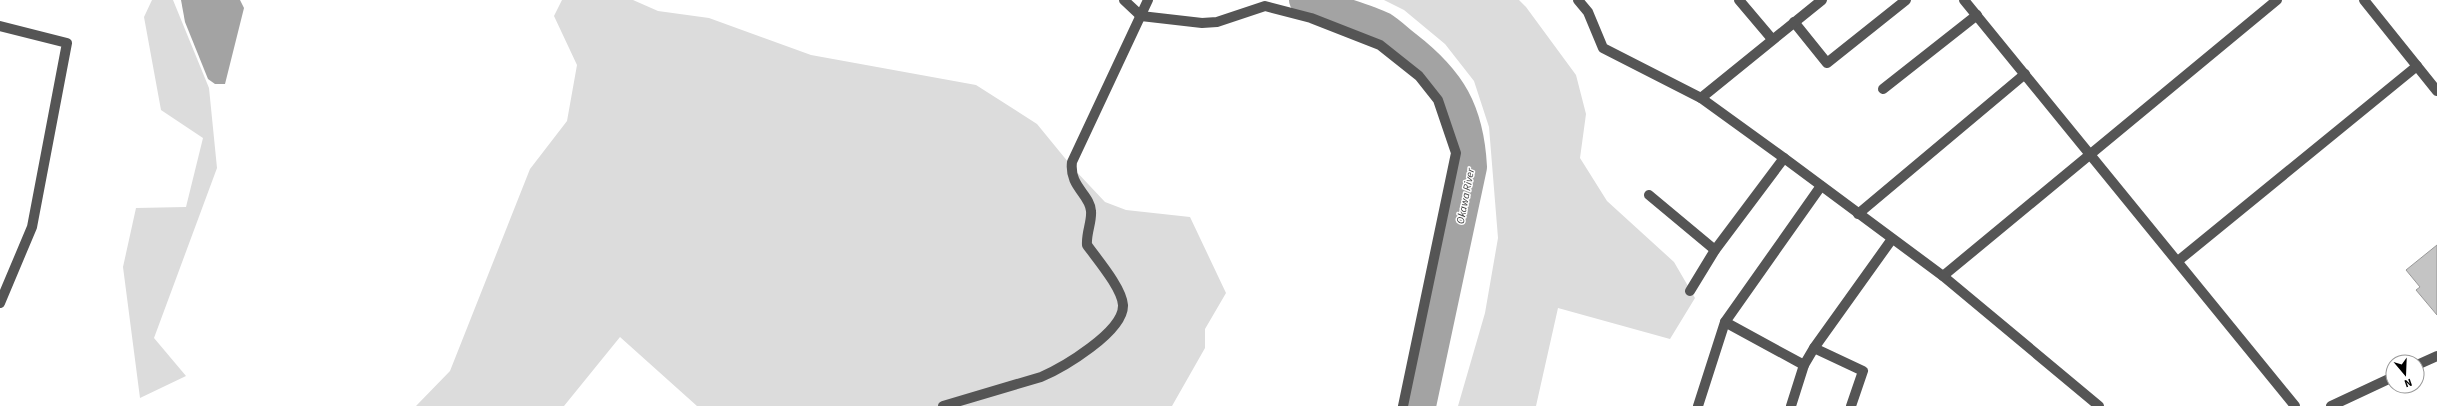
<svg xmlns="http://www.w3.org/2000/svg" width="2437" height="406" font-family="'Source Sans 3',sans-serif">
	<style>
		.green { fill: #dcdcdc }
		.water { fill: #a3a3a3 }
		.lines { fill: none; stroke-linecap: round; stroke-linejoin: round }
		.river { stroke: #a3a3a3; stroke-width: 30 }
		.building { fill: #c4c4c4; stroke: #999; filter: url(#shadow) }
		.minor { stroke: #555; stroke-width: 10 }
		.labels { text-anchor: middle; stroke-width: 3; stroke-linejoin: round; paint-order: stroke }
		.water-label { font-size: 11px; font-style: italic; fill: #444; stroke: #fff }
	</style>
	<defs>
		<filter id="shadow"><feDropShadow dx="4.5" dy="2.5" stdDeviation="0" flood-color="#0004"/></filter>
	</defs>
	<rect width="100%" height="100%" fill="#fff"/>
	<!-- green -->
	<g class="green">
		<polygon points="152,0 173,0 209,88 217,168 154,338 186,376 140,398 123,267 136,208 186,207 203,138 161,110 144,17"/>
		<polygon points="562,0 633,0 658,11 709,18 811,55 976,85 1037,124 1073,168 1105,202 1126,210 1190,217 1226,293 1205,329 1205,348 1172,406 697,406 620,337 564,406 416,406 450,371 530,169 567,121 577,65 554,16"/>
		<polygon points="1384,0 1519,0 1526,7 1576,75 1586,114 1580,158 1607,201 1674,262 1695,298 1670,339 1558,308 1536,406 1458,406 1485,313 1498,238 1489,127 1474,81 1445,44 1404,10"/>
	</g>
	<!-- water -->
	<polygon class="water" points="240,0 244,8 225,84 215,84 208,79 185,22 181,0"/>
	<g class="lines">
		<!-- river -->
		<path class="river" d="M1304,0C1327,8 1363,17 1383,27C1391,32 1399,40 1407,46C1451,80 1469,111 1472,167L1421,406"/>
	</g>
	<!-- building -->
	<polygon class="building" points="2437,245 2437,315 2416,290 2420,287 2406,270"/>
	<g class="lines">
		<!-- minor -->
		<g class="minor">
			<polyline points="1124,0 1141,16 1202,23 1217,22 1265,6 1311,18 1380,45 1419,76 1438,100 1456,153 1403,406"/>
			<polyline points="1578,0 1588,12 1603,48 1701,98 1784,158 1943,276 2099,406"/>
			<polyline points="1739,0 1772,39"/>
			<polyline points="1964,0 2295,406"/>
			<polyline points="2364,0 2437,91"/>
			<polyline points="1794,22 1827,63 1906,0"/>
			<polyline points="0,26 67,43 32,227 0,303"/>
			<polyline points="1883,89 1977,15"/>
			<polyline points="1701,98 1822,0"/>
			<polyline points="1649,195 1715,250"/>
			<polyline points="1858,214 2025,74"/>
			<polyline points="2178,261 2417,66"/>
			<polyline points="1943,276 2277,0"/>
			<polyline points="1690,291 1715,250 1784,158"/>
			<polyline points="1725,322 1804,365"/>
			<polyline points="1814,348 1863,371 1851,406"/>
			<polyline points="2417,365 2437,356"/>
			<path d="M943,406L1041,377C1062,368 1124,332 1123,305C1122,288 1097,259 1087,245C1086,233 1092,222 1091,211C1090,194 1069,187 1072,162L1148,0"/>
			<polyline points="1698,406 1725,322 1821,186"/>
			<polyline points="1791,406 1804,365 1814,348 1892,239"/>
			<polyline points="2331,406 2393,377"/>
		</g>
	</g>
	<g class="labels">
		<!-- water labels -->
		<g class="water-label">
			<text transform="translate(1465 196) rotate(-79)" y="4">Okawa River</text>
		</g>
	</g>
	<!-- north arrow -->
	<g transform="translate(2405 374) rotate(161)"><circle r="19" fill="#ffffff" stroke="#999999"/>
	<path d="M0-3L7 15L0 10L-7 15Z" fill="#000000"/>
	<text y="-6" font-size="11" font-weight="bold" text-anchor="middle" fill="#000000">N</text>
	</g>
</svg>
